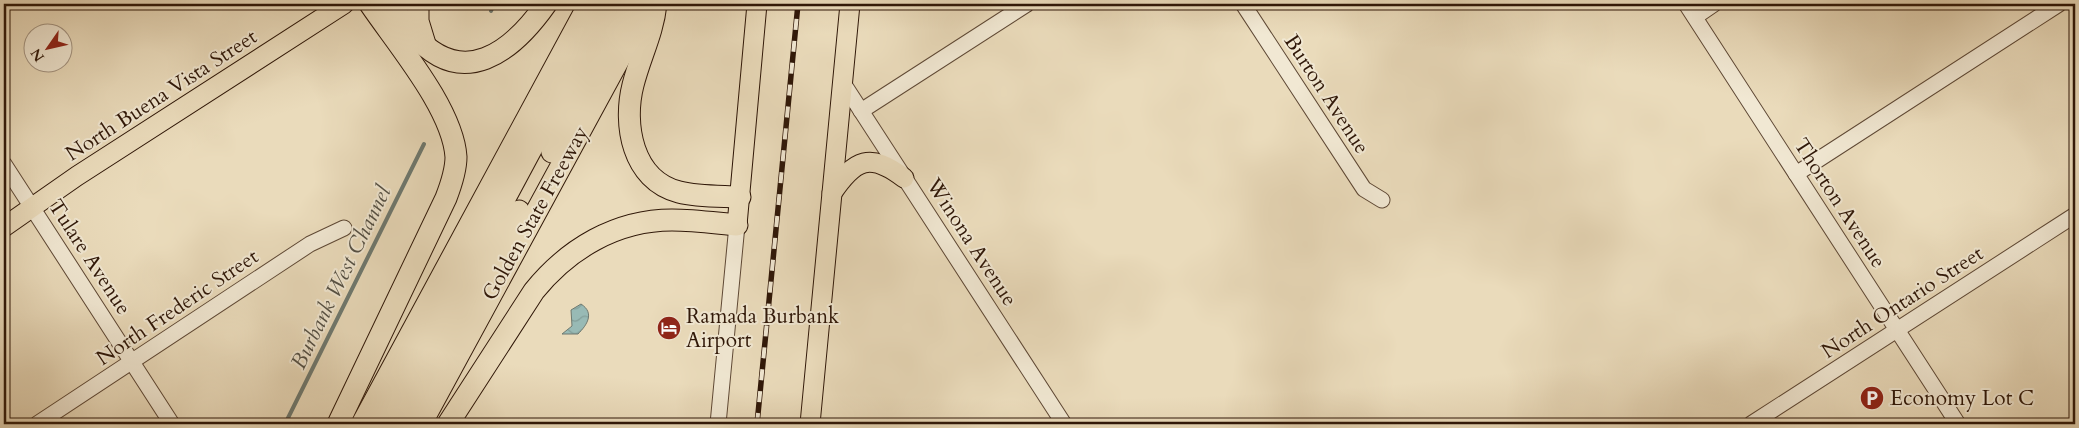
<svg xmlns="http://www.w3.org/2000/svg" width="2079" height="428" font-family="Cardo,serif">
	<style>
		.water { fill: url(#water-waves); stroke: #6e7970 }
		.lines { fill: none; stroke-linecap: round; stroke-linejoin: round }
		.stream { stroke: #6e7970; stroke-width: 4 }
		.minor-casing { stroke: #5e4835; stroke-width: 17 }
		.major-casing { stroke: #2f1708; stroke-width: 21 }
		.highway-casing { stroke: #2f1708; stroke-width: 23 }
		.minor { stroke: #f1e8d3; stroke-width: 15 }
		.major { stroke: #eadbbb; stroke-width: 19 }
		.highway { stroke: #eadbbb; stroke-width: 21 }
		.rail-casing { stroke: #2f1708; stroke-width: 5.5 }
		.rail { stroke: #f1e8d3; stroke-width: 4; stroke-dasharray: 11; stroke-linecap: butt }
		.labels { text-anchor: middle; stroke-width: 4; stroke-linejoin: round; paint-order: stroke }
		.street-label { font-size: 21px; fill: #2f1708; stroke: #f1e8d3 }
		.poi-label { font-size: 21px; fill: #2f1708; stroke: #f1e8d3; text-anchor: start }
		.water-label { font-size: 22px; font-style: italic; fill: #545045; stroke: #f1e8d3 }
	</style>
	<defs>
		<pattern id="water-waves" width="16" height="10" patternUnits="userSpaceOnUse" patternTransform="scale(1.25)"><rect width="16" height="10" fill="#98bab5"/><path d="M0 5q4-4 8 0t8 0" fill="none" stroke="#839f9a"/></pattern>
	</defs>
	<rect width="100%" height="100%" fill="#eadbbb"/>
	<filter id="stains"><feTurbulence type="fractalNoise" baseFrequency=".004" numOctaves="4"/><feColorMatrix values="0 0 0 0 .2 0 0 0 0 .09 0 0 0 0 .02 0 0 0 .5 -.17"/></filter>
	<radialGradient id="worn" r=".72"><stop offset=".6" stop-color="#630" stop-opacity="0"/><stop offset="1" stop-color="#630" stop-opacity=".3"/></radialGradient>
	<!-- water -->
	<path class="water" d="M581,304C595,313 587,325 578,334H562L572,326L571,310Z"/>
	<g class="lines">
		<!-- stream -->
		<g class="stream">
			<polyline points="491,11 494,4"/>
			<polyline points="285,424 424,144"/>
		</g>
		<!-- minor casing -->
		<g class="minor-casing">
			<g id="minor">
				<polyline points="1243,4 1364,189 1382,200"/>
				<polyline points="1686,4 1958,424"/>
				<polyline points="1695,17 1714,4"/>
				<polyline points="843,83 1064,424"/>
				<polyline points="861,111 1027,4"/>
				<polyline points="4,164 172,424"/>
				<polyline points="1796,174 2059,4"/>
				<polyline points="37,424 310,244 344,228"/>
				<polyline points="718,424 737,225"/>
				<polyline points="1751,424 2075,215"/>
			</g>
		</g>
		<!-- major casing -->
		<g class="major-casing">
			<g id="major">
				<path d="M832,193C855,159 870,152 904,178"/>
				<polyline points="737,225 757,4"/>
				<polyline points="4,227 77,176 344,4"/>
				<polyline points="810,424 850,4"/>
			</g>
		</g>
		<!-- highway casing -->
		<g class="highway-casing">
			<g id="highway">
				<path d="M390,4C398,14 405,25 413,34C463,91 512,52 546,4"/>
				<polyline points="418,4 418,21 425,44"/>
				<path d="M656,4C653,33 640,57 633,85C623,124 632,180 679,192C698,197 720,196 740,197"/>
				<polyline points="552,152 632,4"/>
				<path d="M338,424L446,198C451,185 456,171 456,157C453,109 397,44 370,4"/>
				<polyline points="362,424 589,4"/>
				<polyline points="384,424 609,4"/>
				<polyline points="404,424 519,211"/>
				<polyline points="421,424 641,19 652,4"/>
				<path d="M448,424L534,291C568,249 616,220 672,220C694,220 715,223 737,225"/>
			</g>
		</g>
		<!-- minor -->
		<use href="#minor" class="minor"/>
		<!-- major -->
		<use href="#major" class="major"/>
		<!-- highway -->
		<use href="#highway" class="highway"/>
		<!-- rail casing -->
		<g class="rail-casing">
			<polyline id="rail" points="757,424 798,4"/>
		</g>
		<!-- rail -->
		<use href="#rail" class="rail"/>
	</g>
	<!-- icons -->
	<defs>
		<g id="hotel-disc" transform="scale(1.25)"><circle r="9.5" fill="#8f2418" stroke="#f1e8d3"/><path d="M-6-4.5h1.5V1H6V5H4.5V3h-9V5H-6ZM-4 0a1.8 1.8 0 1 1 3.6 0ZM.5 0V-2.5h3Q6-2.5 6 0Z" fill="#fff"/></g>
		<g id="parking-disc" transform="scale(1.25)"><circle r="9.5" fill="#8f2418" stroke="#f1e8d3"/><path d="M-3.5-5.5H1a3.5 3.5 0 0 1 0 7H-1V5.5H-3.5ZM-1-3.4V-.6H.8a1.4 1.4 0 0 0 0-2.8Z" fill="#fff"/></g>
	</defs>
	<g fill-rule="evenodd">
		<use href="#hotel-disc" x="669" y="328"/>
		<use href="#parking-disc" x="1872" y="398"/>
	</g>
	<g class="labels">
		<!-- street labels -->
		<g class="street-label">
			<text transform="translate(1327 94) rotate(57)" y="7">Burton Avenue</text>
			<text transform="translate(161 95) rotate(-33)" y="7">North Buena Vista Street</text>
			<text transform="translate(1840 203) rotate(57)" y="7">Thorton Avenue</text>
			<text transform="translate(535 213) rotate(-61)" y="7">Golden State Freeway</text>
			<text transform="translate(972 242) rotate(57)" y="7">Winona Avenue</text>
			<text transform="translate(90 257) rotate(57)" y="7">Tulare Avenue</text>
			<text transform="translate(1902 302) rotate(-33)" y="7">North Ontario Street</text>
			<text transform="translate(177 307) rotate(-34)" y="7">North Frederic Street</text>
		</g>
		<!-- poi labels -->
		<g class="poi-label">
			<text x="686" y="323">Ramada Burbank<tspan x="686" dy="24">Airport</tspan></text>
			<text x="1890" y="405">Economy Lot C</text>
		</g>
		<!-- water labels -->
		<g class="water-label">
			<text transform="translate(340 277) rotate(-64)" y="8">Burbank West Channel</text>
		</g>
	</g>
	<!-- margin -->
	<rect width="2079" height="428" fill="none" stroke="#eadbbb" stroke-width="20"/>
	<rect x="5" y="5" width="2069" height="418" fill="none" stroke="#2f1708" stroke-width="2.5"/>
	<rect x="10" y="10" width="2059" height="408" fill="none" stroke="#2f1708"/>
	<!-- north arrow -->
	<g transform="translate(48 48) rotate(236)"><circle r="24" fill="#f1e8d3" stroke="#a39482"/>
	<path d="M0-4L9 19L0 12L-9 19Z" fill="#8f2418"/>
	<text y="-8" font-size="14" font-weight="bold" text-anchor="middle" fill="#2f1708">N</text>
	</g>
	<rect width="100%" height="100%" filter="url(#stains)"/>
	<rect width="100%" height="100%" fill="url(#worn)"/>
</svg>
